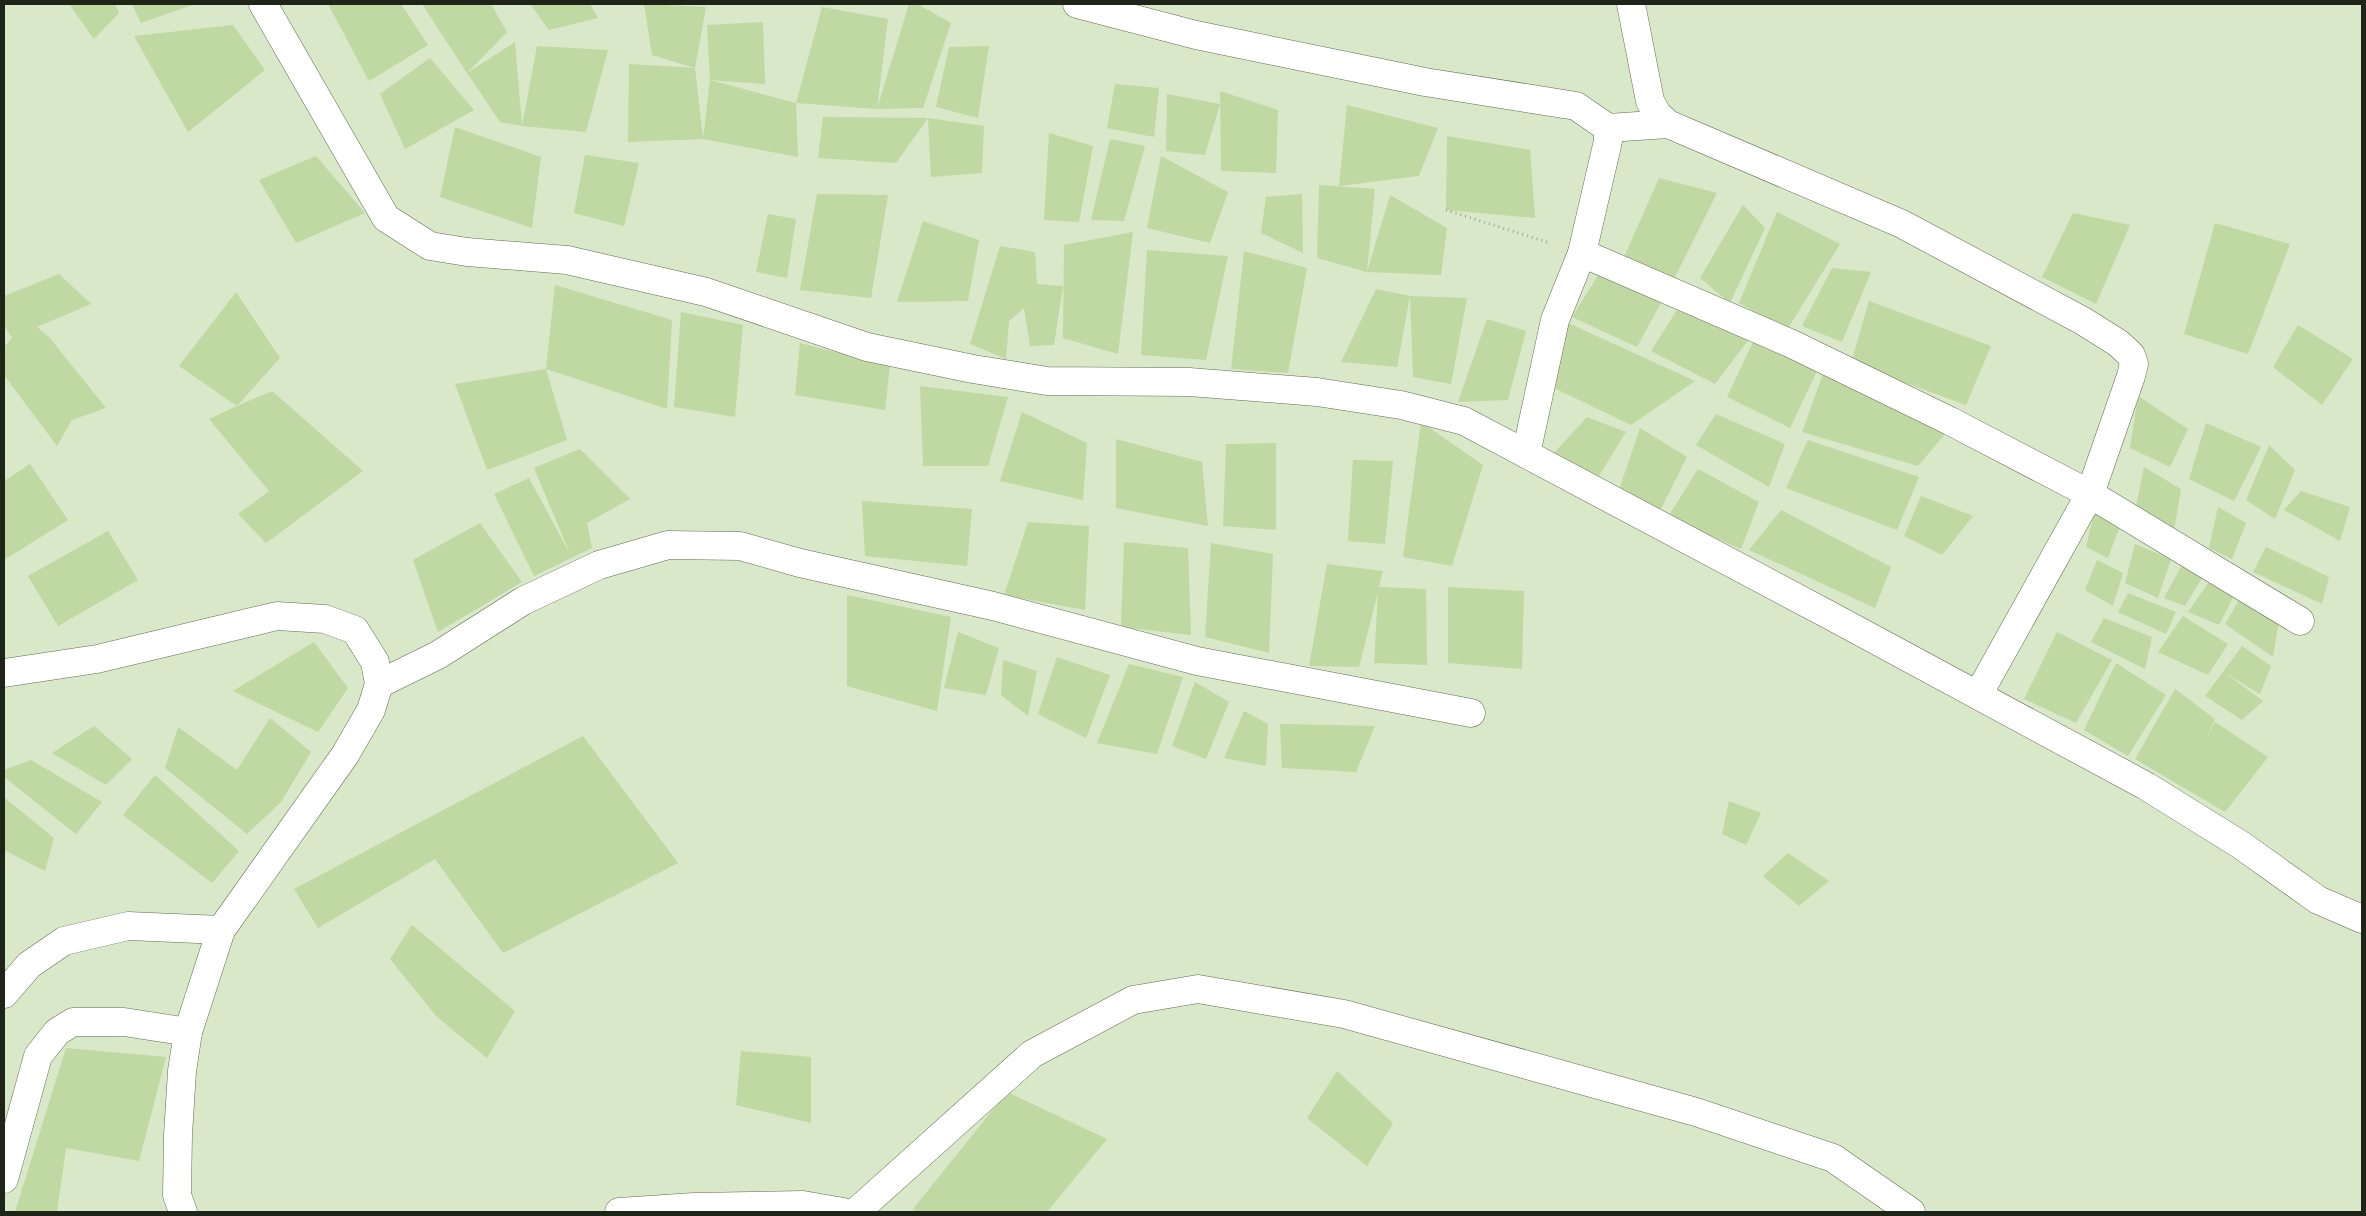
<svg xmlns="http://www.w3.org/2000/svg" width="2366" height="1216" font-family="Quicksand,sans-serif">
	<style>
		.building { fill: #c0d8a2 }
		.lines { fill: none; stroke-linecap: round; stroke-linejoin: round }
		.minor-casing { stroke: #606d50; stroke-width: 29 }
		.tertiary-casing { stroke: #606d50; stroke-width: 29 }
		.path { stroke: #9fab91; stroke-width: 3; stroke-dasharray: 1 4; stroke-linecap: butt }
		.minor { stroke: #fff; stroke-width: 28 }
		.tertiary { stroke: #fff; stroke-width: 28 }
	</style>
	<rect width="100%" height="100%" fill="#d9e8c8"/>
	<!-- building -->
	<g class="building">
		<polygon points="69,4 115,4 119,13 94,39"/>
		<polygon points="132,4 195,4 141,23"/>
		<polygon points="328,4 401,4 428,45 369,81"/>
		<polygon points="422,4 491,4 507,32 467,73"/>
		<polygon points="530,4 590,4 598,18 549,30"/>
		<polygon points="644,4 706,7 695,68 703,139 628,142 629,64 695,68 652,55"/>
		<polygon points="909,4 917,4 951,23 923,108 877,109"/>
		<polygon points="822,7 888,19 877,109 796,103"/>
		<polygon points="763,22 765,84 710,80 796,103 798,157 703,139 710,80 707,25"/>
		<polygon points="233,25 265,70 188,132 134,36"/>
		<polygon points="515,42 522,126 537,46 608,50 586,132 522,126 500,122 467,73"/>
		<polygon points="989,46 978,118 936,107 949,47"/>
		<polygon points="430,58 474,110 405,149 380,94"/>
		<polygon points="1115,84 1159,88 1154,137 1107,128"/>
		<polygon points="1220,91 1278,110 1276,173 1221,171"/>
		<polygon points="1167,94 1220,104 1205,155 1166,151"/>
		<polygon points="1347,105 1438,128 1419,176 1339,186"/>
		<polygon points="823,117 928,118 984,126 982,173 931,177 928,118 896,163 818,158"/>
		<polygon points="455,127 541,157 532,228 440,197"/>
		<polygon points="1049,133 1093,146 1079,222 1044,220"/>
		<polygon points="1447,136 1530,150 1535,218 1446,210"/>
		<polygon points="1110,139 1145,146 1124,221 1091,220"/>
		<polygon points="585,155 639,163 624,226 574,213"/>
		<polygon points="316,156 365,213 296,243 259,180"/>
		<polygon points="1161,156 1228,192 1210,243 1147,228"/>
		<polygon points="1659,178 1717,193 1674,279 1622,262"/>
		<polygon points="1319,185 1375,189 1367,272 1317,258"/>
		<polygon points="817,194 888,195 871,298 800,290"/>
		<polygon points="1302,194 1303,253 1261,233 1266,197"/>
		<polygon points="1390,195 1447,228 1441,275 1367,272"/>
		<polygon points="1743,205 1765,228 1730,303 1700,278"/>
		<polygon points="1777,212 1840,244 1787,330 1739,303"/>
		<polygon points="2073,213 2130,225 2096,304 2042,277"/>
		<polygon points="768,214 796,219 787,278 756,272"/>
		<polygon points="923,221 979,240 968,301 897,302"/>
		<polygon points="2215,223 2290,244 2248,354 2184,334"/>
		<polygon points="1133,232 1118,354 1063,338 1064,245"/>
		<polygon points="1000,246 1035,252 1037,284 1063,286 1054,345 1030,346 1024,308 1009,321 1006,359 970,344"/>
		<polygon points="1147,250 1228,256 1206,360 1141,355"/>
		<polygon points="1244,251 1307,268 1288,373 1231,369"/>
		<polygon points="1832,268 1871,272 1842,342 1802,326"/>
		<polygon points="1600,272 1663,299 1637,347 1572,317"/>
		<polygon points="59,274 91,304 37,327 49,337 106,408 72,420 57,446 4,375 4,347 12,338 4,325 4,296"/>
		<polygon points="555,285 672,320 667,409 546,369"/>
		<polygon points="1376,289 1410,296 1397,367 1341,362"/>
		<polygon points="236,292 280,358 237,406 272,391 363,471 266,543 238,514 269,491 209,419 237,406 179,366"/>
		<polygon points="1410,296 1467,298 1451,384 1413,377"/>
		<polygon points="1869,301 1991,346 1966,405 1851,363"/>
		<polygon points="1677,310 1749,339 1715,384 1651,351"/>
		<polygon points="681,312 743,325 735,417 674,407"/>
		<polygon points="1487,319 1526,331 1508,400 1458,402"/>
		<polygon points="1566,322 1695,381 1631,425 1554,388"/>
		<polygon points="2298,325 2353,359 2322,405 2273,367"/>
		<polygon points="1753,342 1818,369 1790,428 1727,397"/>
		<polygon points="800,343 890,366 885,410 795,395"/>
		<polygon points="546,369 567,440 487,470 455,384"/>
		<polygon points="1823,374 1946,433 1918,466 1802,432"/>
		<polygon points="920,386 1008,397 988,466 923,466"/>
		<polygon points="2138,396 2188,429 2170,467 2130,448"/>
		<polygon points="1022,412 1087,443 1083,500 1000,481"/>
		<polygon points="1716,414 1785,444 1769,487 1696,445"/>
		<polygon points="1587,417 1626,432 1597,479 1554,453"/>
		<polygon points="1421,422 1483,465 1452,566 1403,557"/>
		<polygon points="2206,423 2261,447 2234,501 2189,479"/>
		<polygon points="1640,428 1687,457 1654,523 1617,496"/>
		<polygon points="1116,439 1202,462 1208,526 1116,508"/>
		<polygon points="1808,440 1919,477 1897,530 1786,488"/>
		<polygon points="1276,443 1276,530 1223,526 1226,444"/>
		<polygon points="2269,445 2295,470 2275,519 2246,500"/>
		<polygon points="580,449 630,499 587,523 592,548 534,576 494,494 529,478 571,556 534,468"/>
		<polygon points="1353,460 1393,461 1385,544 1348,541"/>
		<polygon points="30,464 68,520 4,560 4,481"/>
		<polygon points="2144,467 2181,489 2174,531 2135,511"/>
		<polygon points="1698,469 1759,502 1741,549 1668,517"/>
		<polygon points="2301,491 2350,507 2340,541 2284,510"/>
		<polygon points="1921,496 1973,516 1942,555 1904,536"/>
		<polygon points="862,501 972,509 967,566 865,556"/>
		<polygon points="2218,507 2246,523 2232,559 2209,548"/>
		<polygon points="1781,510 1891,567 1875,608 1749,550"/>
		<polygon points="2094,513 2119,528 2108,558 2086,547"/>
		<polygon points="1028,522 1089,526 1085,610 1004,595"/>
		<polygon points="480,523 522,582 438,632 413,560"/>
		<polygon points="108,531 138,580 58,626 28,576"/>
		<polygon points="1124,542 1188,548 1191,635 1121,627"/>
		<polygon points="1211,543 1273,554 1269,653 1205,637"/>
		<polygon points="2135,544 2171,559 2158,598 2125,583"/>
		<polygon points="2266,547 2329,577 2322,604 2253,572"/>
		<polygon points="2097,560 2123,573 2113,606 2085,590"/>
		<polygon points="2183,563 2202,578 2185,606 2164,598"/>
		<polygon points="1327,564 1383,571 1379,587 1426,589 1427,665 1374,663 1378,592 1359,667 1309,666"/>
		<polygon points="2209,582 2237,590 2219,625 2188,612"/>
		<polygon points="1448,587 1524,591 1522,669 1448,663"/>
		<polygon points="2128,593 2176,612 2166,634 2118,612"/>
		<polygon points="847,595 951,617 937,711 847,686"/>
		<polygon points="2239,600 2280,615 2273,657 2225,624"/>
		<polygon points="2183,616 2228,644 2208,675 2158,652"/>
		<polygon points="2104,618 2152,637 2145,669 2091,642"/>
		<polygon points="958,632 999,648 986,695 944,688"/>
		<polygon points="2057,632 2112,660 2076,723 2024,699"/>
		<polygon points="314,642 348,688 318,732 233,691"/>
		<polygon points="2242,646 2271,666 2260,694 2225,673 2263,701 2242,720 2205,696"/>
		<polygon points="1057,657 1110,675 1086,738 1038,714"/>
		<polygon points="1003,660 1037,671 1028,716 1001,695"/>
		<polygon points="2116,663 2166,695 2128,756 2084,730"/>
		<polygon points="1129,664 1183,677 1157,754 1097,743"/>
		<polygon points="1195,682 1229,702 1206,759 1172,746"/>
		<polygon points="2175,689 2215,719 2205,741 2215,722 2268,757 2225,812 2135,759"/>
		<polygon points="1244,711 1268,724 1266,766 1224,758"/>
		<polygon points="270,718 311,752 281,802 247,834 165,768 178,727 237,770"/>
		<polygon points="1280,724 1375,726 1356,772 1282,768"/>
		<polygon points="94,726 132,759 106,785 52,753"/>
		<polygon points="583,736 678,863 503,953 435,859 318,928 294,889"/>
		<polygon points="31,760 102,802 76,834 4,777 4,770"/>
		<polygon points="155,775 239,851 212,883 123,815"/>
		<polygon points="5,798 54,838 45,871 4,850"/>
		<polygon points="1729,801 1761,813 1746,845 1722,834"/>
		<polygon points="1788,853 1829,881 1799,906 1763,876"/>
		<polygon points="412,925 515,1011 487,1058 437,1017 390,959"/>
		<polygon points="66,1048 166,1057 139,1161 66,1148 57,1212 15,1212"/>
		<polygon points="741,1051 811,1057 811,1123 736,1105"/>
		<polygon points="1337,1071 1393,1123 1367,1166 1307,1118"/>
		<polygon points="1007,1092 1107,1139 1047,1212 918,1212 913,1209"/>
	</g>
	<g class="lines">
		<!-- minor casing -->
		<g class="minor-casing">
			<g id="minor">
				<polyline points="263,4 386,218 430,246 467,252 567,260 706,292 867,347 973,369 1047,381 1189,382 1317,392 1401,405 1464,421 1831,616 2146,786 2241,845 2318,900 2362,919"/>
				<polyline points="1077,4 1196,35 1425,82 1576,106 1608,128 1608,141 1582,253 1555,320 1526,454"/>
				<polyline points="1631,4 1650,101 1657,114 1668,124 1902,224 2083,321 2118,343 2131,355 2134,364 2131,376 2090,494 1978,695"/>
				<polyline points="1608,128 1668,124"/>
				<polyline points="1582,253 1792,344 1950,421 2090,494 2300,621"/>
				<polyline points="379,684 438,655 523,601 599,565 668,545 740,546 800,563 993,606 1197,661 1471,713"/>
				<polyline points="4,994 29,965 64,941 128,926 221,930"/>
				<polyline points="4,1179 38,1056 57,1032 73,1022 124,1022 188,1032"/>
				<polyline points="856,1212 1032,1054 1133,1000 1198,989 1344,1014 1696,1112 1833,1158 1911,1212"/>
			</g>
		</g>
		<!-- tertiary casing -->
		<g class="tertiary-casing">
			<g id="tertiary">
				<polyline points="4,673 97,659 277,616 325,619 355,630 375,662 379,684 371,710 345,755 221,930 188,1032 182,1071 178,1135 177,1195 183,1212"/>
				<polyline points="619,1212 694,1207 803,1205 843,1212"/>
			</g>
		</g>
		<!-- path -->
		<polyline class="path" points="1446,210 1550,243"/>
		<!-- minor -->
		<use href="#minor" class="minor"/>
		<!-- tertiary -->
		<use href="#tertiary" class="tertiary"/>
	</g>
	<!-- border -->
	<rect width="2366" height="1216" fill="none" stroke="#1f2418" stroke-width="10"/>
</svg>
